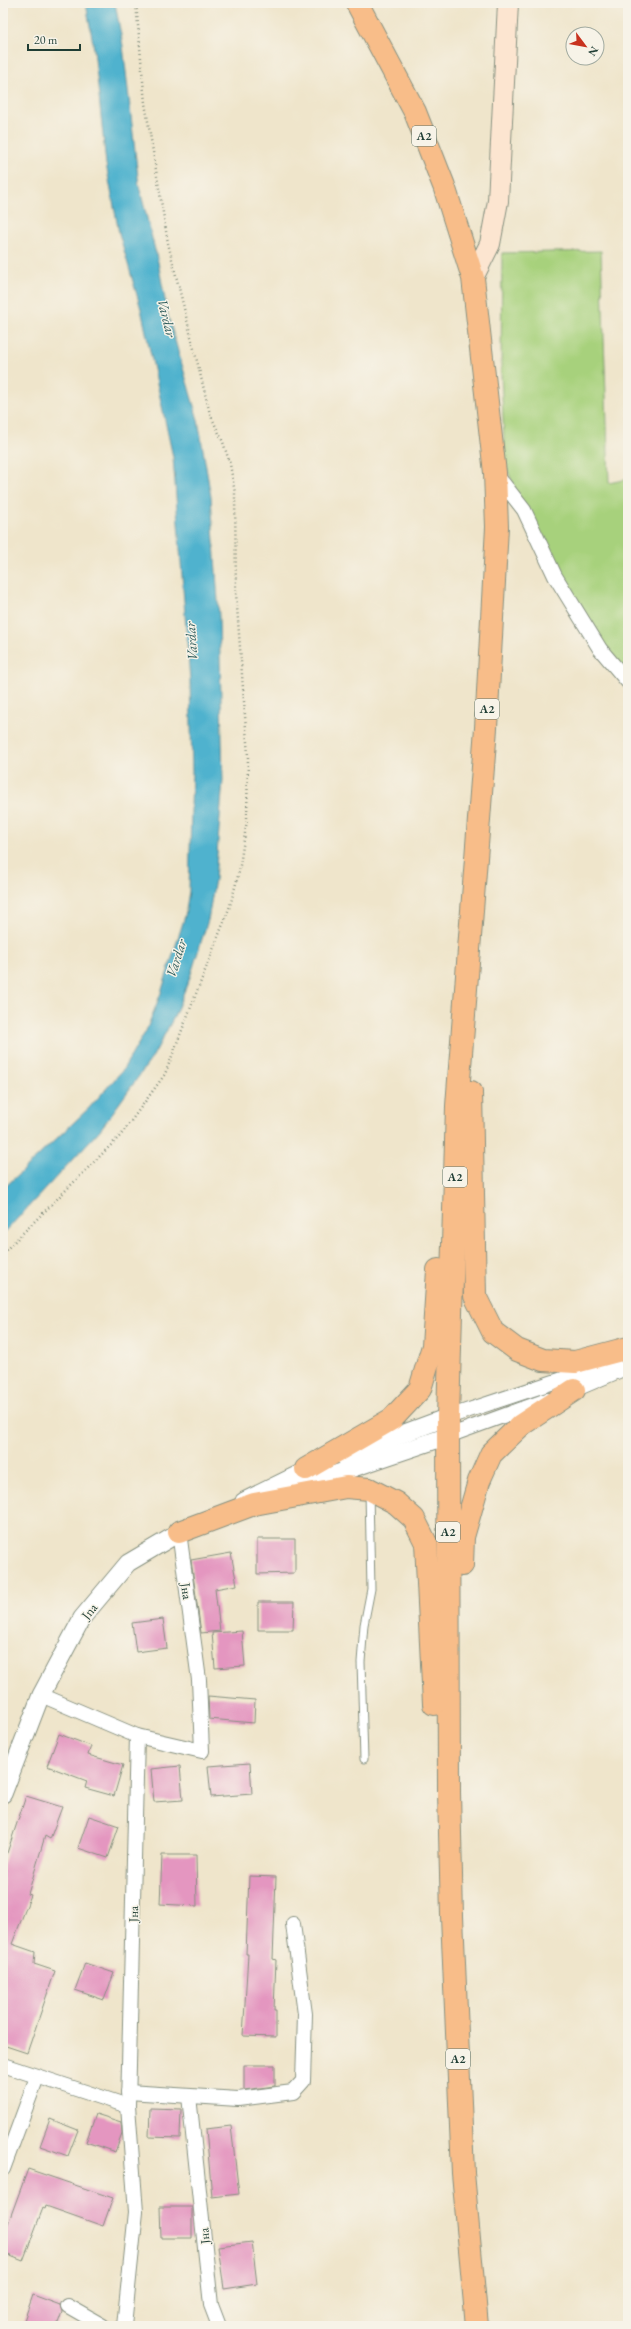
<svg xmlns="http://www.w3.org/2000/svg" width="631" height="2329" font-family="'EB Garamond',serif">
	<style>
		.green { fill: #a7d17c; stroke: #638758 }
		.water { fill: #4fb2ce; stroke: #377881 }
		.building { fill: #e496c0 }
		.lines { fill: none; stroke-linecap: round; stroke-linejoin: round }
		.service-casing { stroke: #879180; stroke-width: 9 }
		.minor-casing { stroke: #879180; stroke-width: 16 }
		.tertiary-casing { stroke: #879180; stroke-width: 19 }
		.secondary-casing { stroke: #879180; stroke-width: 22 }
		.primary-casing { stroke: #879180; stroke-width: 24 }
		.path { stroke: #879180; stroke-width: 2.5; stroke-dasharray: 1 3; stroke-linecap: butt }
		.service { stroke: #fff; stroke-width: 7 }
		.minor { stroke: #fff; stroke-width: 14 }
		.tertiary { stroke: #fff; stroke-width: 17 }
		.secondary { stroke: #fce5d0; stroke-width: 20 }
		.primary { stroke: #f8bd89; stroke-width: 22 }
		.labels { text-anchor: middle; stroke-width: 3; stroke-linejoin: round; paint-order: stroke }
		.shield { fill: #f7f3e8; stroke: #60746a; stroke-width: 1 }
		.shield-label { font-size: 12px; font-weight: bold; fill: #1f3d34 }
		.street-label { font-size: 13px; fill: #1f3d34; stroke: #f7f3e8 }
		.water-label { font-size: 14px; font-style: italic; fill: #2b5a5a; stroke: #f7f3e8 }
	</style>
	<rect width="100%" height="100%" fill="#f7f3e8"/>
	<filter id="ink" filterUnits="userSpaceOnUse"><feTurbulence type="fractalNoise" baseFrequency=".025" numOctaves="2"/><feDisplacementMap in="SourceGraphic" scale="8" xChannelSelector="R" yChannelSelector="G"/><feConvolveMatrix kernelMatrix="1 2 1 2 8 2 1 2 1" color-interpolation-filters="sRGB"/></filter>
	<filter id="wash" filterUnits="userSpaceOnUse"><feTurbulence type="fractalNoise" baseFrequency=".012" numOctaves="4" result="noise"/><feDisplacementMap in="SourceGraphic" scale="16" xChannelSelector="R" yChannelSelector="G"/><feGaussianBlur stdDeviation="0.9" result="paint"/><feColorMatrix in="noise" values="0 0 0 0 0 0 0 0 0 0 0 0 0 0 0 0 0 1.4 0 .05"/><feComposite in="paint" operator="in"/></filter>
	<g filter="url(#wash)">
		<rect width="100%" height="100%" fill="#efe5cb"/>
		<!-- green -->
		<polygon class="green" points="601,251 609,483 628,479 628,682 600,649 524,510 505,464 501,373 502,253"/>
		<!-- water -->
		<polygon class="water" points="86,3 115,3 123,46 139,186 158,262 168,316 198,420 211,497 219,617 223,780 215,879 208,920 190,977 174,1017 152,1058 100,1130 3,1234 3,1189 89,1108 122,1071 146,1031 161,993 185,916 189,891 192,771 190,680 173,457 141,309 119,233 106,164 94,49"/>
		<g id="blocks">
			<!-- building -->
			<g class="building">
				<polygon points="257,1539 295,1539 295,1573 257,1574"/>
				<polygon points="231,1553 237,1585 215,1589 220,1631 201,1633 191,1560"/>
				<polygon points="258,1602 294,1602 293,1630 258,1630"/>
				<polygon points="163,1619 167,1648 136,1652 132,1623"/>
				<polygon points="242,1631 245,1666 215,1668 212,1633"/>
				<polygon points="208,1696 255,1700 254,1723 209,1719"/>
				<polygon points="59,1734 91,1746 88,1755 123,1765 114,1796 85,1788 87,1781 47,1766"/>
				<polygon points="250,1763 252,1794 211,1797 208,1766"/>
				<polygon points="180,1766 183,1800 154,1802 151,1769"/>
				<polygon points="26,1796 62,1807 50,1839 45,1836 28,1894 31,1895 12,1944 35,1952 34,1964 55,1971 27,2053 3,2045 3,1865"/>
				<polygon points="89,1816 119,1826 108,1858 78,1848"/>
				<polygon points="162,1855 196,1855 197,1906 160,1904"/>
				<polygon points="249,1876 276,1877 273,1959 276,1960 274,2010 276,2010 276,2037 243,2036 248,1954 246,1954"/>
				<polygon points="85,1963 114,1973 104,2000 75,1990"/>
				<polygon points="244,2065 275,2065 275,2086 244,2090"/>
				<polygon points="150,2108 181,2109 180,2138 149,2137"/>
				<polygon points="96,2114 121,2122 122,2133 115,2152 86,2142"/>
				<polygon points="50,2119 78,2130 68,2156 40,2146"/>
				<polygon points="231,2126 239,2194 212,2197 206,2129"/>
				<polygon points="28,2169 113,2198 103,2226 46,2206 45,2209 43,2208 23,2261 3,2253 3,2237"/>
				<polygon points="160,2207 192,2207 192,2238 161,2238"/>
				<polygon points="252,2242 257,2284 224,2289 218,2246"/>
				<polygon points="33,2295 60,2305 62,2312 57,2326 22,2326"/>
			</g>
		</g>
	</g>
	<g filter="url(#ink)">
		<use href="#blocks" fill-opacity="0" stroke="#879180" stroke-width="1"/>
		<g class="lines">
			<!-- service casing -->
			<g class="service-casing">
				<polyline id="service" points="364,1759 361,1662 364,1625 371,1589 369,1492"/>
			</g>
			<!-- minor casing -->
			<g class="minor-casing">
				<g id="minor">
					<polyline points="495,473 524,510 555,576 600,649 628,682"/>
					<polyline points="567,1393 628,1367"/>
					<polyline points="448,1417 614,1362"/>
					<polyline points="448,1436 547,1400"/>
					<polyline points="41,1695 137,1736 128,2106 136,2212 124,2326"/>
					<polyline points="137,1736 202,1751 199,1680 179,1532"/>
					<polyline points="3,2065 128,2106"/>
					<polyline points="128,2092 238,2099 293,2092 303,2081 305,2014 293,1924"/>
					<polyline points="189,2096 211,2305 219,2326"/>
					<polyline points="3,2169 37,2077"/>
					<polyline points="68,2306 103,2326"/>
				</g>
			</g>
			<!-- tertiary casing -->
			<g class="tertiary-casing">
				<g id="tertiary">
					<polyline points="343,1456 448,1417"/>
					<polyline points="297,1487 448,1436"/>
					<polyline points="244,1501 317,1465"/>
					<polyline points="3,1794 41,1695 82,1618 128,1563 189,1527"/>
				</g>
			</g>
			<!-- secondary casing -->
			<g class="secondary-casing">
				<polyline id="secondary" points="473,278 490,244 498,201 508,3"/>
			</g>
			<!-- primary casing -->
			<g class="primary-casing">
				<g id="primary">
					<polyline points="357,3 415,112 444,186 473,278 495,473 497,527 486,728 457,1106 448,1417 449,1792 452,1916 463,2173 477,2326"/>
					<polyline points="471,1092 475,1296 493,1332 517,1350 543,1360 575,1362 628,1348"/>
					<polyline points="306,1469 392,1419 420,1389 433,1346 438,1270"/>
					<polyline points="179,1532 254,1504 346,1487 369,1489 396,1503 414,1519 426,1543 434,1704"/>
					<polyline points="462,1565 463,1537 479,1481 491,1454 521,1425 574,1390"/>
				</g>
			</g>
			<!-- path -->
			<polyline class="path" points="3,1253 121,1135 165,1074 230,906 239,872 247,820 248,756 236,593 235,493 230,464 223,442 210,414 168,243 145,103 136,3"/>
			<!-- service -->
			<use href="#service" class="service"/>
			<!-- minor -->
			<use href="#minor" class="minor"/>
			<!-- tertiary -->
			<use href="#tertiary" class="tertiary"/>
			<!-- secondary -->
			<use href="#secondary" class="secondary"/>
			<!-- primary -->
			<use href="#primary" class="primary"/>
		</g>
	</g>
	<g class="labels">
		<!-- shield labels -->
		<g class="shield">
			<rect x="412" y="126" width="24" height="20" rx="3"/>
			<rect x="475" y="699" width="24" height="20" rx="3"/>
			<rect x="443" y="1167" width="24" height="20" rx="3"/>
			<rect x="436" y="1522" width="24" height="20" rx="3"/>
			<rect x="446" y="2049" width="24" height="20" rx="3"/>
		</g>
		<g class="shield-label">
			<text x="424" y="140">A2</text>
			<text x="487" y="713">A2</text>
			<text x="455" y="1181">A2</text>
			<text x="448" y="1536">A2</text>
			<text x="458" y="2063">A2</text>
		</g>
		<!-- street labels -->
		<g class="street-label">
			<text transform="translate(187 1591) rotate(82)" y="5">Јна</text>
			<text transform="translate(89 1611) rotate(-52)" y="5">Jna</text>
			<text transform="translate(133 1914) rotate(-89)" y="5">Јна</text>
			<text transform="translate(204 2236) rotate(-96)" y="5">Јна</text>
		</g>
		<!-- water labels -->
		<g class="water-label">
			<text transform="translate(167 318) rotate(76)" y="5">Vardar</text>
			<text transform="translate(191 641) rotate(-94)" y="5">Vardar</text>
			<text transform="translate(176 958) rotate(-72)" y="5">Vardar</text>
		</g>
	</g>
	<!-- margin -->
	<rect width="631" height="2329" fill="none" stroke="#f7f3e8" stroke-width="16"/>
	<!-- north arrow -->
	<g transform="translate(585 46) rotate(122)"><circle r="19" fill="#f7f3e8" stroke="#a1aaa0"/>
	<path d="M0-3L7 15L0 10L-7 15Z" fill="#c8321e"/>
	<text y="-6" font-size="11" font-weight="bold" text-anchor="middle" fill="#1f3d34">N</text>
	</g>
	<!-- scale -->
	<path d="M28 44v6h52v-6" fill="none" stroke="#1f3d34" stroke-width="2"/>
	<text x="34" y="44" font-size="12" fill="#1f3d34" stroke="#f7f3e8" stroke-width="3" paint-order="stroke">20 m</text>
</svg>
